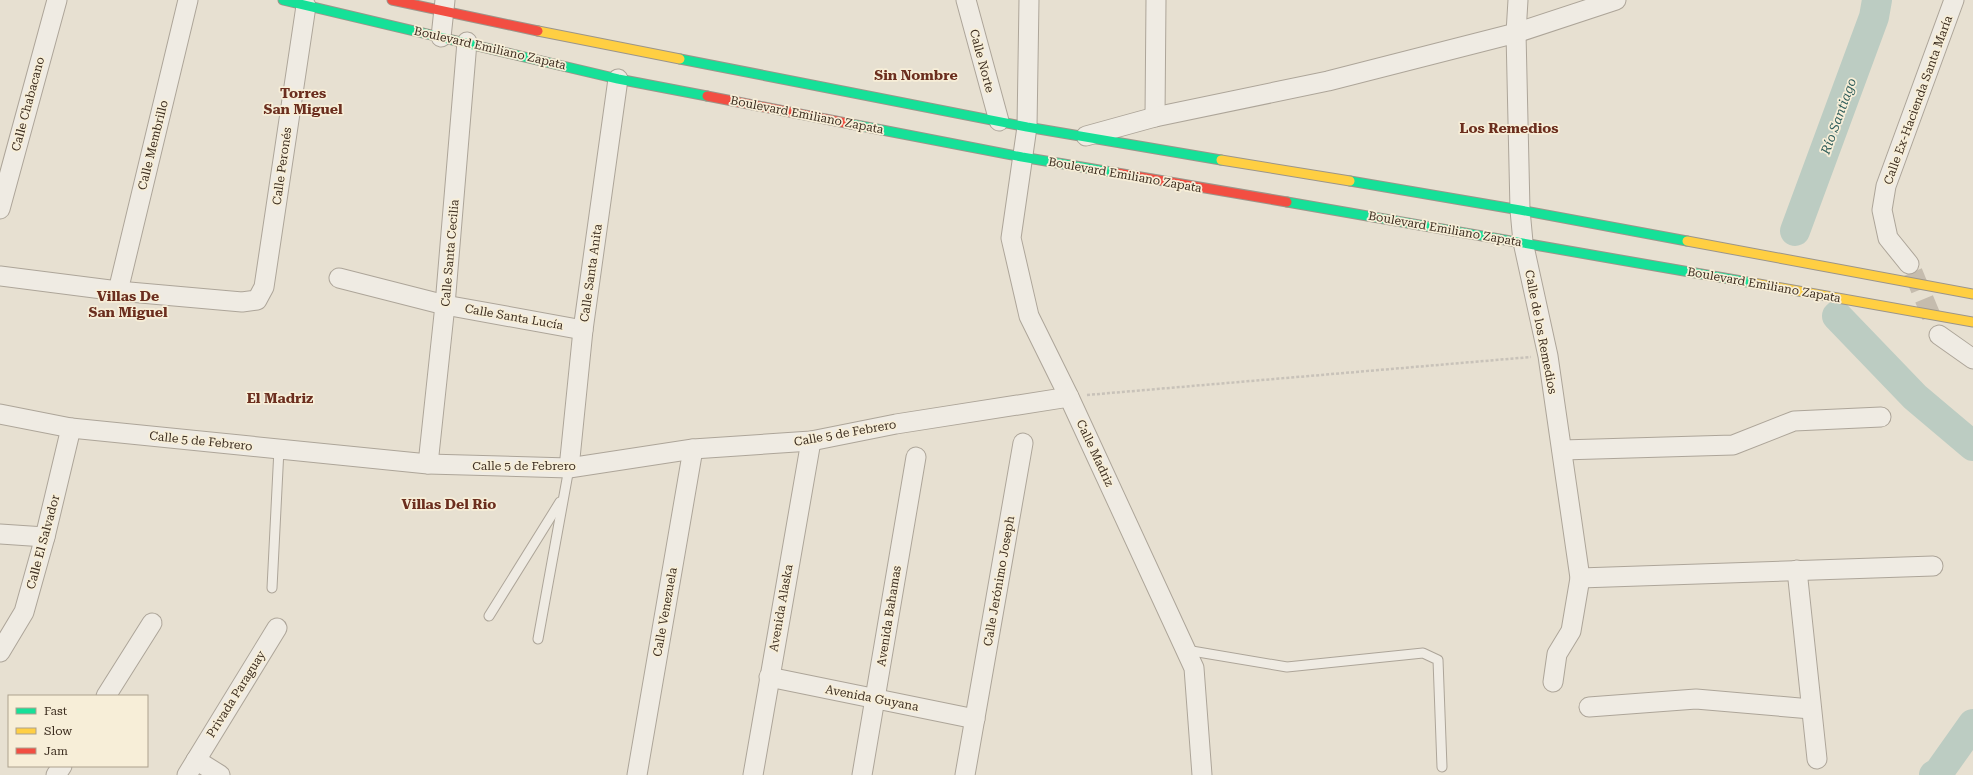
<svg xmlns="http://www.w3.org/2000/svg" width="1973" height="775" font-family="'Roboto Serif',serif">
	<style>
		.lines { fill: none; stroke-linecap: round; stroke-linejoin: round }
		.river { stroke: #bcccc2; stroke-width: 30 }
		.street-tunnel { stroke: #c5bcae; stroke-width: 19; stroke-dasharray: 19 10; stroke-linecap: butt }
		.lane-casing { stroke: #ada599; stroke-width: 11 }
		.street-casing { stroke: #ada599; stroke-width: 21 }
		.fast-casing { stroke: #9c958a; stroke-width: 11 }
		.slow-casing { stroke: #9c958a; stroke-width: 11 }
		.jam-casing { stroke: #9c958a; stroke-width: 11 }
		.path { stroke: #c8c2b9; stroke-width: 2.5; stroke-dasharray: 3 2; stroke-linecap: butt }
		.lane { stroke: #efebe3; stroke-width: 9 }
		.street { stroke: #efebe3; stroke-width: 19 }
		.fast { stroke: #16e098; stroke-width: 9 }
		.slow { stroke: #ffcf43; stroke-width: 9 }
		.jam { stroke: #f24e42; stroke-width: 9 }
		.labels { text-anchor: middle; stroke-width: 3.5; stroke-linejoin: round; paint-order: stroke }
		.street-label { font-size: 12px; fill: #3d2e20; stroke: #f7eed8 }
		.water-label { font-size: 13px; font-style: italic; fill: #2f5d5a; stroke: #f7eed8 }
		.quarter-label { font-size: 14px; font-weight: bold; fill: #6b2e1e; stroke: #f7eed8 }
	</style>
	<rect width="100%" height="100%" fill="#e7e0d1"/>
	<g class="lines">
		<!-- river -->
		<g class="river">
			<polyline points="1795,231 1874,17 1877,0"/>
			<polyline points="1837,316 1915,397 1973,446"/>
			<polyline points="1934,775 1939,772 1973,724"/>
		</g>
		<!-- street-tunnel -->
		<polyline class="street-tunnel" points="1913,272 1935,325"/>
		<!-- lane casing -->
		<g class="lane-casing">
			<g id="lane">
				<polyline points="272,588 279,449"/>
				<polyline points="489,616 560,502"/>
				<polyline points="538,639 569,468"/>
				<polyline points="1186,650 1287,667 1423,653 1438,660 1442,767"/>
			</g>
		</g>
		<!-- street casing -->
		<g class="street-casing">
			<g id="street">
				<polyline points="966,0 999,121"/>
				<polyline points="1029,0 1027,127 1011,238 1029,316 1069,397 1194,668 1202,775"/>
				<polyline points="1518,0 1516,33 1520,210 1523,242 1548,356 1580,578 1571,631 1557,654 1553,682"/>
				<polyline points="441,37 445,0"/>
				<polyline points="1155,117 1156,0"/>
				<polyline points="1086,136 1155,117 1328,81 1516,33 1616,0"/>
				<polyline points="0,209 57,0"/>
				<polyline points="1909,264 1888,238 1882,210 1886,186 1954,0"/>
				<polyline points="0,276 118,291 242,302 257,300 264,287 306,6"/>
				<polyline points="339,278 445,305 583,330"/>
				<polyline points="118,291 188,0"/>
				<polyline points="1939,335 1973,359"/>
				<polyline points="0,414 71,428 428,464 569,468 693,449 811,441 896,424 1069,397"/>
				<polyline points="1562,450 1733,445 1794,421 1881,417"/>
				<polyline points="428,464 445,305 467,42"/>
				<polyline points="569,468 583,330 618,79"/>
				<polyline points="0,534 45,537"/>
				<polyline points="1797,570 1817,759"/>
				<polyline points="1580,578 1933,566"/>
				<polyline points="0,652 24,612 45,537 71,428"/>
				<polyline points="769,677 975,719"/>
				<polyline points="106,696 152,623"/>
				<polyline points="1589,707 1696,699 1811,709"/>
				<polyline points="196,760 220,775"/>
				<polyline points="56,775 62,766"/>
				<polyline points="187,775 277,628"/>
				<polyline points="637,775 693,449"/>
				<polyline points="753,775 811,441"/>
				<polyline points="862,775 916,457"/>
				<polyline points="965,775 1023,443"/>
			</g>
		</g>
		<!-- fast casing -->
		<g class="fast-casing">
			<g id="fast">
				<polyline points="283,0 618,79 707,96"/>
				<polyline points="680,59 1027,127 1221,160"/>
				<polyline points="851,124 1022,157 1117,173"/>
				<polyline points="1350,181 1520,210 1687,241"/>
				<polyline points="1287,202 1753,283"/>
			</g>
		</g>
		<!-- slow casing -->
		<g class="slow-casing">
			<g id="slow">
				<polyline points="538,31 680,59"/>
				<polyline points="1221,160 1350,181"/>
				<polyline points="1687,241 1973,294"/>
				<polyline points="1753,283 1973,322"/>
			</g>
		</g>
		<!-- jam casing -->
		<g class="jam-casing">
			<g id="jam">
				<polyline points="392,0 538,31"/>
				<polyline points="707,96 851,124"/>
				<polyline points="1117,173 1287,202"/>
			</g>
		</g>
		<!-- path -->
		<polyline class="path" points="1087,395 1531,357"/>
		<!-- lane -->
		<use href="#lane" class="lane"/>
		<!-- street -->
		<use href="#street" class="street"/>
		<!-- fast -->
		<use href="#fast" class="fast"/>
		<!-- slow -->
		<use href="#slow" class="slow"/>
		<!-- jam -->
		<use href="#jam" class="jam"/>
	</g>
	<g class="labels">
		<!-- street labels -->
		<g class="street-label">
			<text transform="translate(490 48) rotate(13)" y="4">Boulevard Emiliano Zapata</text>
			<text transform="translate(982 61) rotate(75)" y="4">Calle Norte</text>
			<text transform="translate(1918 100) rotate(-70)" y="4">Calle Ex-Hacienda Santa María</text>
			<text transform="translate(28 104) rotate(-75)" y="4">Calle Chabacano</text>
			<text transform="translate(807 115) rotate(11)" y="4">Boulevard Emiliano Zapata</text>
			<text transform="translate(153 145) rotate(-76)" y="4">Calle Membrillo</text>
			<text transform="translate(282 166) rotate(-82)" y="4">Calle Peronés</text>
			<text transform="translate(1125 175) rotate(10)" y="4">Boulevard Emiliano Zapata</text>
			<text transform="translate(1445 229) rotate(10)" y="4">Boulevard Emiliano Zapata</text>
			<text transform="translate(450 253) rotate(-85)" y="4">Calle Santa Cecilia</text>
			<text transform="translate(591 273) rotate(-82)" y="4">Calle Santa Anita</text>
			<text transform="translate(1764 285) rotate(10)" y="4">Boulevard Emiliano Zapata</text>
			<text transform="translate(514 317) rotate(10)" y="4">Calle Santa Lucía</text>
			<text transform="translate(1541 332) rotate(79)" y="4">Calle de los Remedios</text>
			<text transform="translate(845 433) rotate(-10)" y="4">Calle 5 de Febrero</text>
			<text transform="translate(201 441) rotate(6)" y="4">Calle 5 de Febrero</text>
			<text transform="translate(1095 453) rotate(65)" y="4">Calle Madriz</text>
			<text x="524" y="470">Calle 5 de Febrero</text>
			<text transform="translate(43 542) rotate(-75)" y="4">Calle El Salvador</text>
			<text transform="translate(999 581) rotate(-80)" y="4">Calle Jerónimo Joseph</text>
			<text transform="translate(781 608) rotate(-80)" y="4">Avenida Alaska</text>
			<text transform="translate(665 612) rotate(-80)" y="4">Calle Venezuela</text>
			<text transform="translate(889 616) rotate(-81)" y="4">Avenida Bahamas</text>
			<text transform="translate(236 694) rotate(-58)" y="4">Privada Paraguay</text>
			<text transform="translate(872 698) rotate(11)" y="4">Avenida Guyana</text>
		</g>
		<!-- water labels -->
		<g class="water-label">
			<text transform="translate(1838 116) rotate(-70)" y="5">Río Santiago</text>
		</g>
		<!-- quarter labels -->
		<g class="quarter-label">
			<text x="916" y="80">Sin Nombre</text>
			<text x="303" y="98">Torres<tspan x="303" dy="16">San Miguel</tspan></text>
			<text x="1509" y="133">Los Remedios</text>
			<text x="128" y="301">Villas De<tspan x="128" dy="16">San Miguel</tspan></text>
			<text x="280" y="403">El Madriz</text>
			<text x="449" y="509">Villas Del Rio</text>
		</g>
	</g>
	<!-- legend -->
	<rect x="8" y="695" width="140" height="72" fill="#f7eed8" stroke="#ada18e"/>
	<rect x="16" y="708" width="20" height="6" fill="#16e098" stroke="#ada18e"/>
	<text x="44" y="715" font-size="12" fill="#3d2e20">Fast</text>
	<rect x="16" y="728" width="20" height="6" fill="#ffcf43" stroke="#ada18e"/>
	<text x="44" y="735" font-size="12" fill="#3d2e20">Slow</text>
	<rect x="16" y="748" width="20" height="6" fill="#f24e42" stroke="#ada18e"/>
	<text x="44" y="755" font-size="12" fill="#3d2e20">Jam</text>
</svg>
